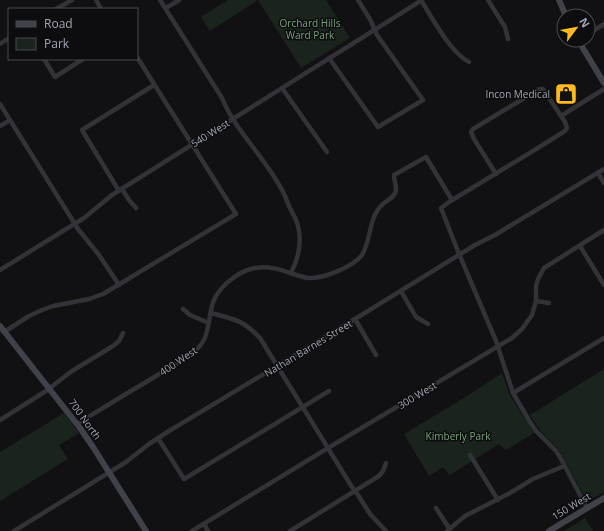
<svg xmlns="http://www.w3.org/2000/svg" width="604" height="531" font-family="'Open Sans',sans-serif">
	<style>
		.green { fill: #1b231d }
		.lines { fill: none; stroke-linecap: round; stroke-linejoin: round }
		.street { stroke: #323338; stroke-width: 4.5 }
		.secondary { stroke: #404249; stroke-width: 6 }
		.labels { text-anchor: middle; stroke-width: 3; stroke-linejoin: round; paint-order: stroke }
		.park-label { font-size: 10px; fill: #77a27b; stroke: #0d0c0e }
		.poi-label { font-size: 10px; fill: #a2a7b5; stroke: #0d0c0e; text-anchor: end }
		.street-label { font-size: 10px; fill: #a2a7b5; stroke: #0d0c0e }
	</style>
	<rect width="100%" height="100%" fill="#111113"/>
	<!-- green -->
	<g class="green">
		<polygon points="228,0 258,0 210,31 201,17"/>
		<polygon points="258,0 326,0 350,38 301,68"/>
		<path d="M604,369V492C597,496 592,501 585,497L559,450L543,434L530,415Z"/>
		<polygon points="502,373 510,396 534,433 506,450 499,444 450,475 443,467 429,476 404,434 464,398"/>
		<polygon points="64,413 79,433 59,445 68,459 0,501 0,452"/>
		<polygon points="585,518 593,531 564,531"/>
	</g>
	<g class="lines">
		<!-- street -->
		<g class="street">
			<polyline points="96,0 101,9"/>
			<path d="M160,0L222,98C236,132 265,157 282,190C285,195 287,201 289,206C291,211 294,215 296,220C303,238 299,257 291,273"/>
			<path d="M421,0C432,18 451,53 469,62"/>
			<polyline points="488,0 505,27 508,39"/>
			<polyline points="166,8 179,0"/>
			<polyline points="56,9 72,0"/>
			<polyline points="588,34 604,24"/>
			<polyline points="0,44 9,38"/>
			<polyline points="329,58 378,127 423,100 377,35 371,21 358,0"/>
			<polyline points="44,59 55,77 83,59"/>
			<polyline points="282,88 327,152"/>
			<polyline points="0,104 78,229 99,255 119,285"/>
			<polyline points="561,116 604,89"/>
			<polyline points="0,126 10,120"/>
			<polyline points="598,173 604,183"/>
			<polyline points="496,174 474,139 471,132 473,129 536,91 539,89 543,89 565,122 567,128 565,131 533,151 449,202 441,208 457,249 496,341 513,393 530,422 536,431 556,451 560,457 587,508"/>
			<polyline points="122,189 129,200 136,208"/>
			<polyline points="119,191 82,130 154,85"/>
			<polyline points="580,246 604,285"/>
			<polyline points="0,270 84,218 112,195 422,0"/>
			<polyline points="401,291 416,317 428,324"/>
			<polyline points="536,301 549,303"/>
			<polyline points="183,309 190,315 209,323"/>
			<path d="M211,313C234,319 243,320 260,338L352,487L358,495L370,514L386,531"/>
			<polyline points="355,319 376,355"/>
			<polyline points="4,332 29,316 42,310 53,306 89,299 103,294 236,214 137,57"/>
			<polyline points="513,393 604,338"/>
			<polyline points="0,420 46,391 72,371 113,346 119,341 123,333"/>
			<path d="M78,424C87,417 98,411 108,405C126,394 144,383 163,372C174,365 188,358 198,348C209,337 208,321 212,306C215,294 225,283 236,276C253,264 271,266 290,273C296,275 302,277 308,278C323,279 353,267 362,255C369,244 369,229 374,217C376,213 378,208 382,205C386,200 395,198 396,190C396,185 394,180 394,175L426,157L452,200"/>
			<polyline points="158,438 184,479 329,391"/>
			<polyline points="470,455 498,500"/>
			<polyline points="436,508 449,528"/>
			<polyline points="204,524 208,531"/>
			<polyline points="14,531 126,462 149,444 169,431 355,319 475,245 495,235 604,169"/>
			<polyline points="192,531 333,445 512,338 522,329 532,315 536,301 536,286 538,279 544,268 604,230"/>
			<polyline points="290,531 379,476 383,471 386,463"/>
			<polyline points="447,531 465,516 510,493 533,479 564,466"/>
		</g>
		<!-- secondary -->
		<g class="secondary">
			<polyline points="559,0 566,16"/>
			<polyline points="578,40 604,83"/>
			<polyline points="0,326 80,428 93,447 146,531"/>
			<polyline points="549,531 604,498"/>
		</g>
	</g>
	<!-- icons -->
	<defs>
		<g id="shop-square" transform="scale(1.15)"><rect x="-9" y="-9" width="18" height="18" rx="4" fill="#ffbb1e" stroke="#0d0c0e"/><path d="M-5-2.5h2.3a2.7 3.5 0 0 1 5.4 0H5L5.5 6h-11ZM-1.5-2.5h3a1.5 2.3 0 0 0-3 0Z" fill="#111"/></g>
	</defs>
	<g fill-rule="evenodd">
		<use href="#shop-square" x="566" y="94"/>
	</g>
	<g class="labels">
		<!-- park labels -->
		<g class="park-label">
			<text x="310" y="27">Orchard Hills<tspan x="310" dy="12">Ward Park</tspan></text>
			<text x="458" y="440">Kimberly Park</text>
		</g>
		<!-- poi labels -->
		<g class="poi-label">
			<text x="550" y="98">Incon Medical</text>
		</g>
		<!-- street labels -->
		<g class="street-label">
			<text transform="translate(210 133) rotate(-32)" y="4">540 West</text>
			<text transform="translate(308 348) rotate(-31)" y="4">Nathan Barnes Street</text>
			<text transform="translate(178 361) rotate(-34)" y="4">400 West</text>
			<text transform="translate(417 395) rotate(-31)" y="4">300 West</text>
			<text transform="translate(85 419) rotate(54)" y="4">700 North</text>
			<text transform="translate(571 506) rotate(-31)" y="4">150 West</text>
		</g>
	</g>
	<!-- legend -->
	<rect x="8" y="8" width="130" height="52" fill="#0d0c0e" stroke="#494a51"/>
	<rect x="16" y="21" width="20" height="6" fill="#404249" stroke="#494a51"/>
	<text x="44" y="28" font-size="12" fill="#a2a7b5">Road</text>
	<rect x="16" y="38" width="20" height="12" fill="#1b231d" stroke="#494a51"/>
	<text x="44" y="48" font-size="12" fill="#a2a7b5">Park</text>
	<!-- north arrow -->
	<g transform="translate(576 28) rotate(58)"><circle r="19" fill="#0d0c0e" stroke="#494a51"/>
	<path d="M0-3L7 15L0 10L-7 15Z" fill="#ffbb1e"/>
	<text y="-6" font-size="11" font-weight="bold" text-anchor="middle" fill="#a2a7b5">N</text>
	</g>
</svg>
